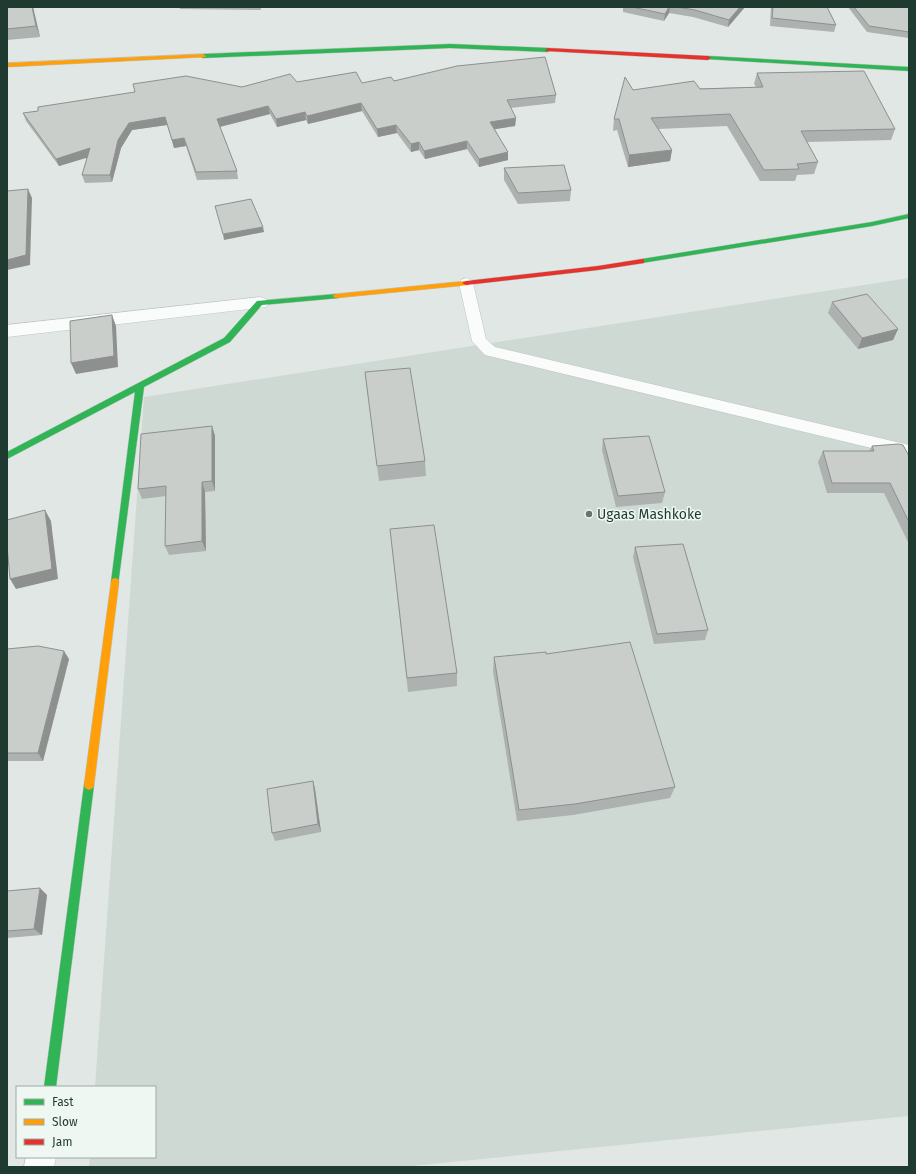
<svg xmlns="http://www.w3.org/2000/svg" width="916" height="1174" font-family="'Fira Sans',sans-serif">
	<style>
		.built { fill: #cfd9d3 }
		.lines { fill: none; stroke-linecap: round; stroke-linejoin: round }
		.lane-casing { stroke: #bec4c1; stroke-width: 1 }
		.street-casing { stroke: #bec4c1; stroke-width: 1 }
		.fast-casing { stroke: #bbc3bf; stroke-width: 1 }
		.slow-casing { stroke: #bbc3bf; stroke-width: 1 }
		.jam-casing { stroke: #bbc3bf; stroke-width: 1 }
		.lane { fill: #fafbfb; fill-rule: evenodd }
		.street { fill: #fafbfb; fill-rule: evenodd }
		.fast { fill: #30b455; fill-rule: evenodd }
		.slow { fill: #ff9f0a; fill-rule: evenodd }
		.jam { fill: #e5322d; fill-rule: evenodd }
		.wall { fill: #adb1af }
		.shaded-wall { fill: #8d908e }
		.building { fill: #c9cecb; stroke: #8d908e }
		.poi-dot { fill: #63776f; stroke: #eff7f2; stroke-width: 1.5 }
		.labels { text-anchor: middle; stroke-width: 3; stroke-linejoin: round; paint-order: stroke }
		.poi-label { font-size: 14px; fill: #1f3a30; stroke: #eff7f2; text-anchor: start }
	</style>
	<rect width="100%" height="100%" fill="#e1e7e4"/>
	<!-- built -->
	<polygon class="built" points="909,278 909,1116 402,1167 89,1167 90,1157 155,1157 155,1087 95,1087 144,397"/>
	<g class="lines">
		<!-- lane casing -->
		<g class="lane-casing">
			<polygon id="lane" points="466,278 471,280 473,283 486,339 495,347 909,445 909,457 485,355 472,341 459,283 461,280"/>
		</g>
		<!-- street casing -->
		<g class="street-casing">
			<g id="street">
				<polygon points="260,297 266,299 269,303 266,307 7,337 7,325"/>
				<polygon points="26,1157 56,1157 54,1167 24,1167"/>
			</g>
		</g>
		<!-- fast casing -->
		<g class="fast-casing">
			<g id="fast">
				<polygon points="450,44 548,48 551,50 548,52 450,48 203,58 200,56 203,54"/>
				<polygon points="708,56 909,67 909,71 706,59 705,58"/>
				<polygon points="909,214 909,218 872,226 642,263 639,261 642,259 872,222"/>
				<polygon points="336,294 340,296 339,298 262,305 230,342 144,387 118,585 112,585 111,582 135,392 7,459 7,452 224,338 257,301"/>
				<polygon points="89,780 93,782 94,785 56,1087 44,1087 84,785 85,782"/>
			</g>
		</g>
		<!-- slow casing -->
		<g class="slow-casing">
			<g id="slow">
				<polygon points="203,54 206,56 205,57 7,67 7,63"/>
				<polygon points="466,281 469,281 469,285 336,298 332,296 336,294"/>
				<polygon points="115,578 118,579 119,582 94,785 93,788 89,790 85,788 84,785 111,582 112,579"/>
			</g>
		</g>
		<!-- jam casing -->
		<g class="jam-casing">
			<g id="jam">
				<polygon points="548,48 708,56 711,58 708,60 546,51 545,50"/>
				<polygon points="642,259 644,259 644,263 598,270 466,285 462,283 466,281 598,266"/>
			</g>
		</g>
		<!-- lane -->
		<use href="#lane" class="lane"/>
		<!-- street -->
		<use href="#street" class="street"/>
		<!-- fast -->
		<use href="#fast" class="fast"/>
		<!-- slow -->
		<use href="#slow" class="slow"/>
		<!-- jam -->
		<use href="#jam" class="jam"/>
	</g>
	<!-- wall -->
	<g class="wall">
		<polygon points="7,7 33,7 40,37 7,40"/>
		<polygon points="179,7 261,7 261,10 180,9"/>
		<polygon points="623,7 745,7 728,27 693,17 669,13 664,21 623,12"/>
		<polygon points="771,7 827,7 836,25 834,32 770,26"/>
		<polygon points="848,7 909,7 909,38 867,32"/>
		<polygon points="757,73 895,129 891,140 807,142 818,162 814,174 797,175 795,181 760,181 727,126 658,129 672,150 670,161 628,167 617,130 613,131 614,119 633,90 756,87 754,84"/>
		<polygon points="394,81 556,95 555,103 510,108 516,118 515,126 495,129 508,160 479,167 467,149 425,159 419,150 411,152 397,133 378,137 362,111 308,124 306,120 277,127 270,114 220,127 237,171 238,179 197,180 186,146 174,148 167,125 132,130 121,148 112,182 85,183 82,175 87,157 59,166 26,121 23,113 242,87 297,82 362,83"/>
		<polygon points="504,168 571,190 570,201 518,204 504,180"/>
		<polygon points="832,302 898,329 893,340 858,349 828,313"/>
		<polygon points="365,372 425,461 426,476 379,481"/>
		<polygon points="212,426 215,436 215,491 205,492 206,551 169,555 165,546 166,496 142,499 138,489"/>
		<polygon points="603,439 665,492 662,503 616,507 602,450"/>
		<polygon points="872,446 909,456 909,544 884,493 827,493 818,462 823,451 869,451"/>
		<polygon points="390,529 457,673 457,686 408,692"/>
		<polygon points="635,547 708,630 705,640 654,644 633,557"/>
		<polygon points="7,649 69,659 43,761 7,761"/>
		<polygon points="546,654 675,787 670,798 573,815 517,821 493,671 494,657"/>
		<polygon points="313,781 315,789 321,832 275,841 272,833"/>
		<polygon points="7,891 47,895 42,935 7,938"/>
	</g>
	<!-- shaded-wall -->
	<g class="shaded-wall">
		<polygon points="32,7 33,7 40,37 36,26"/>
		<polygon points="669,7 670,7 669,13 664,21 665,14"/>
		<polygon points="740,7 745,7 728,27 729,20"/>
		<polygon points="361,103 362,111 308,124 307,116"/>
		<polygon points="268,106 270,114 219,127 217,119"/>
		<polygon points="305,112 306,120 277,127 276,119"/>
		<polygon points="165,117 167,125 132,130 121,148 112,182 110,175 118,140 129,123"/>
		<polygon points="516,118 515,126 490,130 490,122"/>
		<polygon points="396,125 397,133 378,137 377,129"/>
		<polygon points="184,138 186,146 174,148 172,140"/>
		<polygon points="467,141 467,149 425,159 424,151"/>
		<polygon points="419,142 419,150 411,152 411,144"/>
		<polygon points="90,148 93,156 59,166 56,159"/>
		<polygon points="672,150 670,161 628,167 629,155"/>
		<polygon points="508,152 508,160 479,167 479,159"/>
		<polygon points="28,189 32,198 30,265 7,270 7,260"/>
		<polygon points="263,227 264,232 224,240 223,234"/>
		<polygon points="112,315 116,326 118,367 76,374 71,363"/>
		<polygon points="898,329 893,340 858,349 862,338"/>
		<polygon points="212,426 215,436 215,491 212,481"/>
		<polygon points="202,482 205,492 206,551 202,541"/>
		<polygon points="45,510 51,521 58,579 16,589 10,579"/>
		<polygon points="64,651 69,659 43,761 38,753"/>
		<polygon points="313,781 315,789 321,832 318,824"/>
		<polygon points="40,888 47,895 42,935 34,929"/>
	</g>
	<!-- building -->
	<g class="building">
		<polygon points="7,7 32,7 36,26 7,29"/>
		<polygon points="632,7 669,7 665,14"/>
		<polygon points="677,7 740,7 729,20 695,10"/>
		<polygon points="773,7 827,7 836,25 772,18"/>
		<polygon points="854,7 909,7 909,32 869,26"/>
		<polygon points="545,57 556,95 507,100 516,118 490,122 508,152 479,159 467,141 424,151 419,142 411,144 396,125 377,129 361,103 307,116 305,112 276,119 268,106 217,119 237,171 196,172 184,138 172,140 165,117 129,123 118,140 110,175 82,175 90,148 56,159 23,113 38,111 38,107 135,92 133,84 186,76 242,87 290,74 297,82 356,72 362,83 391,77 394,81 457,66"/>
		<polygon points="864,71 895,129 801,131 818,162 797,164 799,169 764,170 730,114 651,118 672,150 629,155 619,119 614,119 625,77 633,90 694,81 700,89 763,87 757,73"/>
		<polygon points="564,165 571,190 518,193 504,168"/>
		<polygon points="28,189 26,255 7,260 7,191"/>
		<polygon points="251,199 263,227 223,234 215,206"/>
		<polygon points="867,294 898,329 862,338 832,302"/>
		<polygon points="112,315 114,356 71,363 70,321"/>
		<polygon points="410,368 425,461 377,466 365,372"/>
		<polygon points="212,426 212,481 202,482 202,541 165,546 166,486 138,489 141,434"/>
		<polygon points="649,436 665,492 618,496 603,439"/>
		<polygon points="898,444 903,445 909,456 909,522 890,483 832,483 823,451 874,451 872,446"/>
		<polygon points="45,510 52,569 10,579 7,546 7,520"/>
		<polygon points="434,525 457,673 407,678 390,529"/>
		<polygon points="683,544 708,630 657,634 635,547"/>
		<polygon points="630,642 675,787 575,804 519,810 494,657 546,652 546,654"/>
		<polygon points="38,646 64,651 38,753 7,753 7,649"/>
		<polygon points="313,781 318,824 272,833 267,789"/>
		<polygon points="40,888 34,929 7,931 7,891"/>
	</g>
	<!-- markers -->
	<circle class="poi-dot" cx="589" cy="514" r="4"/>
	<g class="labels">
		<!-- poi labels -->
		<g class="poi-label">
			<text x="597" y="519">Ugaas Mashkoke</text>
		</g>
	</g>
	<!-- border -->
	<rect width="916" height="1174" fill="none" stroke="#1f3a30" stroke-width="16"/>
	<!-- legend -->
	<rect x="16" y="1086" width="140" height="72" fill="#eff7f2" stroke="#9caba4"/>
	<rect x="24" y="1099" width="20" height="6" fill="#30b455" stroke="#9caba4"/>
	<text x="52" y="1106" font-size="12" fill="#1f3a30">Fast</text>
	<rect x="24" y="1119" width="20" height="6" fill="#ff9f0a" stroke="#9caba4"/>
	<text x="52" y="1126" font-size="12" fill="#1f3a30">Slow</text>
	<rect x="24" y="1139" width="20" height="6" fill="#e5322d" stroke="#9caba4"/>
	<text x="52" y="1146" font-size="12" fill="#1f3a30">Jam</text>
</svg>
